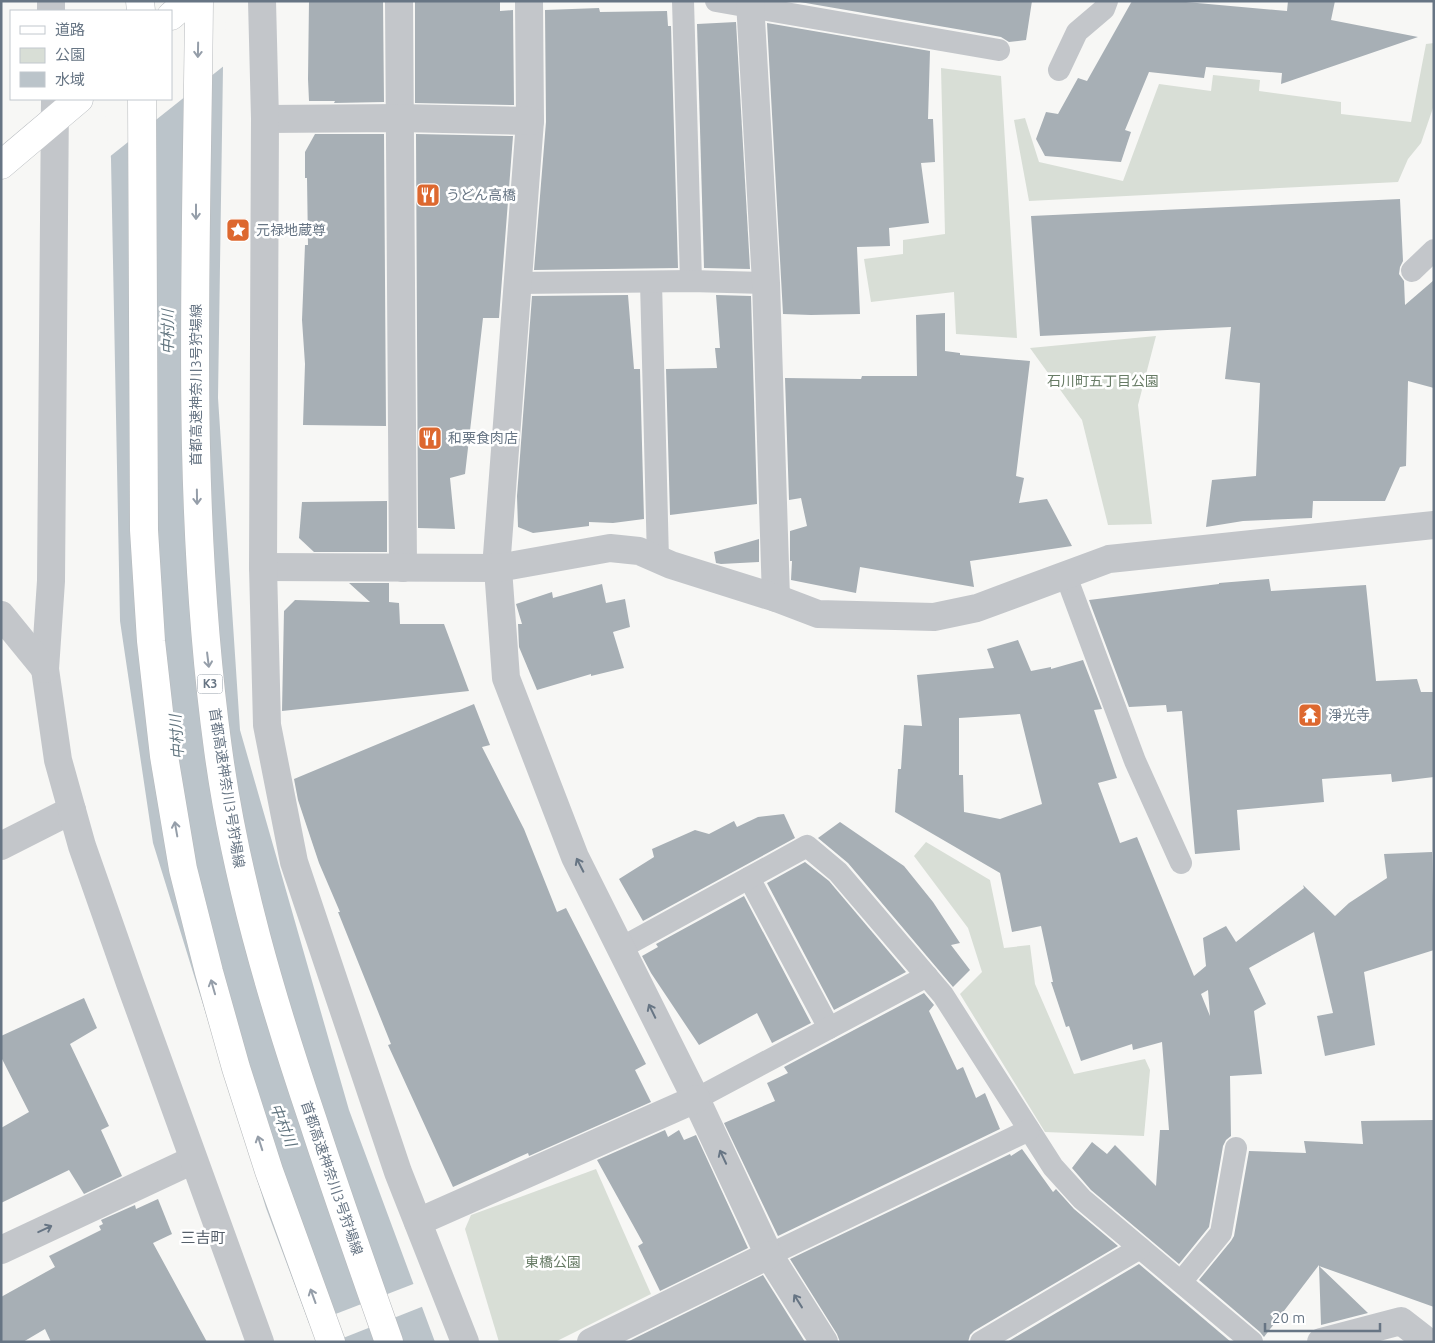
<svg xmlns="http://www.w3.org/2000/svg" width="1435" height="1343" font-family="Ubuntu,'Noto Sans JP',sans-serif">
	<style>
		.green { fill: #d8ded6 }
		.water { fill: #bbc4ca }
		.pier { fill: #f7f7f5 }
		.building { fill: #a7afb5; fill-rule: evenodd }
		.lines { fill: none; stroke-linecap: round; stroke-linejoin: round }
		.primary-casing { stroke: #b6babe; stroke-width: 29 }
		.motorway-casing { stroke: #b6b9bc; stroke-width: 29 }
		.service { stroke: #c3c6ca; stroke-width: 22 }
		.minor { stroke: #c3c6ca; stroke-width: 28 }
		.tertiary { stroke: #c3c6ca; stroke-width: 28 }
		.primary { stroke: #fff; stroke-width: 28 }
		.motorway { stroke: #fff; stroke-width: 28 }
		.oneway { stroke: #959ea9 }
		.oneway2 { stroke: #677584 }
		.labels { text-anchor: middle; stroke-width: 5; stroke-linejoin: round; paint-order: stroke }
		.shield { fill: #fff; stroke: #959ea9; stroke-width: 1 }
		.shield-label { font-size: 12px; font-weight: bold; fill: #677584 }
		.poi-label { font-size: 14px; fill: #677584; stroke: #fff; text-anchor: start }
		.park-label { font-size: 14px; fill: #687c66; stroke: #fff }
		.street-label { font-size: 14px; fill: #677584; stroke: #fff }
		.water-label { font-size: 15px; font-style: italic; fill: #637680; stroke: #fff }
		.neighbourhood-label { font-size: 15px; fill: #555f6a; stroke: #fff }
	</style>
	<rect width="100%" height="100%" fill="#f7f7f5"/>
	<!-- green -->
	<g class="green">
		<polygon points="1434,43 1434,105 1421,143 1408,159 1398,182 1029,201 1014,120 1025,118 1039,162 1123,181 1159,84 1211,91 1213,75 1260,80 1259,91 1341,102 1341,114 1411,122 1426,44"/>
		<polygon points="941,68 1001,76 1017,338 956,334 954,292 871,302 864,259 903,254 903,240 945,234"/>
		<polygon points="1156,336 1138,405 1152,524 1108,525 1082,420 1030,348"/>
		<polygon points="926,842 990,880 1004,948 1030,945 1035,984 1074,1074 1145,1059 1150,1070 1144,1136 1045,1132 960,994 982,972 968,928 914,856"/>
		<polygon points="596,1169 651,1294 555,1342 499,1342 465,1229 471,1215"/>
	</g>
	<!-- water -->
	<polygon class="water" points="224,1 218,398 240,730 349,1110 435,1342 316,1342 266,1208 153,843 120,621 111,159 107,99 171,99"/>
	<!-- pier -->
	<g class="pier">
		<polygon points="99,1 226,1 225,65 108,158 105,99 171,99 171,11 100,11"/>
		<polygon points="416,1283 424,1306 333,1342 314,1342 307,1325"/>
	</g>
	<!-- building -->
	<g class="building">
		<polygon points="309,1 383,1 384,102 334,103 335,101 309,101 308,79"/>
		<polygon points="415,1 500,1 500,11 513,10 514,105 415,103"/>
		<polygon points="794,1 1032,1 1026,40 1009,42 1001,37 968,31"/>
		<polygon points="1132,1 1175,1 1287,11 1288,1 1335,1 1331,20 1418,37 1281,84 1282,73 1206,67 1204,78 1149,72 1125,130 1131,132 1121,162 1045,156 1036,139 1046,112 1058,114 1078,78 1087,81"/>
		<polygon points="599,8 600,12 667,11 668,26 671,26 678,268 534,270 546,122 545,10"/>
		<polygon points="736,22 750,269 704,268 697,24"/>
		<polygon points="767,23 930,51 928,119 933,119 935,162 921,163 929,223 889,228 890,246 857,247 860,314 811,315 783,314"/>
		<polygon points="315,134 384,134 386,426 303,425 305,364 302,320 305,245 308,245 307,178 305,178 305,152"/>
		<polygon points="416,134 513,136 499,318 483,318 465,474 450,478 455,529 418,528"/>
		<polygon points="1400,199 1403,261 1400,267 1399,274 1404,281 1405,305 1434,280 1434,388 1408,381 1406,466 1400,467 1385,501 1313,501 1312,518 1243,521 1206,527 1212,480 1256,476 1260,383 1225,379 1231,327 1040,336 1031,216"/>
		<polygon points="628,295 634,369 640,369 644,519 613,523 589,522 589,526 533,533 518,527 517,496 532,296"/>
		<polygon points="716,295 751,296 757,504 670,515 666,369 717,368 715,348 720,348"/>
		<polygon points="945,313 945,351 960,353 960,355 1030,361 1016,476 1024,478 1019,503 1047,499 1072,546 970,561 974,587 860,567 856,593 791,580 792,561 790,561 790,531 807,526 801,498 789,500 785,378 861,379 862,376 917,376 916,315"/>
		<polygon points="387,501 387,552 314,552 299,538 302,502"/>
		<polygon points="759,539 759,562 721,564 716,563 714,552"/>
		<polygon points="1269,579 1271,591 1366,585 1376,681 1417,679 1421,692 1434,692 1434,777 1392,782 1391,774 1322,779 1324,802 1237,810 1240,850 1195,854 1182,711 1167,712 1166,705 1129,707 1089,600 1219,584 1219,583"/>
		<polygon points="349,583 389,583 389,602 399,603 400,624 444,624 469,691 282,711 284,611 295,600 370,602"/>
		<polygon points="602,584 606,603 625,599 630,627 613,632 624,668 591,676 591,674 537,690 519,647 518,624 522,624 516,604 552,592 553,598"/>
		<path d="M1018,640L1031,671L1051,667V669L1083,660L1102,709L1094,710L1117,778L1098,783L1120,843L1137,837L1194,976L1206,966L1203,938L1226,926L1236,942L1304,888L1303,885L1335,916L1349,903L1387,878L1384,854L1432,852L1434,950L1364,972L1375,1045L1325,1056L1317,1016L1333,1013L1314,932L1249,968L1266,1004L1254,1011L1262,1074L1230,1076L1231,1136L1226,1140L1223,1146L1209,1227L1179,1264L1091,1190L1072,1168L1092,1142L1107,1154L1115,1145L1156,1186L1160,1130H1169L1162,1042L1133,1050L1132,1044L1081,1061L1069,1026L1066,1027L1051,982H1053L1041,926L1012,932L1000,873L895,812L898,769H901L904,725L922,726L917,675L994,668L987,649ZM1020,714L1042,804L1000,819L964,812L963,775H959V718ZM1208,990L1210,1016L1201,994Z"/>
		<polygon points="474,704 490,745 482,747 524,829 557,912 566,908 646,1064 635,1070 651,1102 529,1156 528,1153 453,1187 388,1045 391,1044 338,912 340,912 319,863 298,800 294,779"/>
		<polygon points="784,814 795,838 643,921 619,879 654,857 652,849 695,830 709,834 734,821 737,827 758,817"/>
		<polygon points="840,822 904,866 933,902 960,943 951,945 970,970 953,987 848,863 818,838"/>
		<polygon points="805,862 829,881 906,972 834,1010 767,883"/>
		<polygon points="744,896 811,1023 772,1043 757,1013 699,1045 651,973 642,956 658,947 656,944"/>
		<polygon points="924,993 934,1005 929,1011 957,1070 963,1067 976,1098 985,1093 1000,1129 778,1236 724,1123 775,1101 767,1083 788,1073 784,1067"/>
		<polygon points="84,998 97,1028 70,1044 109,1126 101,1130 122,1176 84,1194 69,1170 1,1203 1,1128 29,1112 1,1057 1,1036"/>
		<polygon points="1434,1120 1434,1307 1319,1266 1368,1313 1321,1325 1319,1265 1264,1337 1260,1332 1199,1280 1231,1241 1234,1236 1249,1151 1306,1153 1304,1141 1363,1144 1361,1121"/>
		<polygon points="665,1130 668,1137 679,1130 684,1140 696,1135 748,1248 660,1291 638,1246 643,1243 597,1160"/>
		<polygon points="1022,1149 1053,1192 1056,1189 1074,1209 1118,1246 974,1331 970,1335 968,1342 840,1342 837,1334 790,1259 1010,1154 1011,1156"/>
		<polygon points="158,1199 172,1234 153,1243 207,1342 51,1342 45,1329 23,1342 1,1342 1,1297 55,1267 49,1256 101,1230 99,1226 103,1224 101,1220 135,1205 136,1209"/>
		<polygon points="1139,1264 1231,1342 1007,1342"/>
		<polygon points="763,1275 805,1342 627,1342"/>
	</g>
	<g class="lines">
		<!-- primary casing -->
		<g class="primary-casing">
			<g id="primary">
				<polyline points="171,16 188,1"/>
				<polyline points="1,165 79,99"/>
			</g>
		</g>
		<!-- motorway casing -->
		<g class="motorway-casing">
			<g id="motorway">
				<polyline points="140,1 141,11"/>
				<path d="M199,1C197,250 184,501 218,749C235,876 272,1000 313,1121C337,1195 363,1268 389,1342"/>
				<polyline points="142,99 144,530 151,641 164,756 183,869 209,972 236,1068 269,1171 331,1342"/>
			</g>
		</g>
		<!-- service -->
		<g class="service">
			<polyline points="683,1 691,281"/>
			<polyline points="716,1 999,50"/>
			<polyline points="1059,70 1077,32 1104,9 1107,1"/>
			<polyline points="1412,271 1434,250"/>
			<polyline points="651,282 658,560"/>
			<polyline points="519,283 691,281 766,283"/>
			<polyline points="1066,576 1135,761 1181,863"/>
			<polyline points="749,878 829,1028"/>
			<polyline points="621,948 807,846 838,872 943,995 1053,1167 1082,1199 1252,1342"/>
			<polyline points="696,1099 927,976"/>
			<polyline points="769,1255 1029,1130"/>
			<polyline points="1181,1282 1221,1233 1236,1148"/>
			<polyline points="981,1342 1140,1248"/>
		</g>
		<!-- minor -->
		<g class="minor">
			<polyline points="399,1 403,568"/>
			<polyline points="529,1 530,121 497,555 506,678 575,857 696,1099 769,1255 824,1342"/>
			<polyline points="750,1 766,283 776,598"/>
			<polyline points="265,119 400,118 530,121"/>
			<polyline points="263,567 498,568 610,548 639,551 671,565 776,598 818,614 934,617 977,608 1109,559 1434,525"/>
			<polyline points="1,846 72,810"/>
			<polyline points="418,1222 696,1099"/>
			<polyline points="1,1250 193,1160"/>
			<polyline points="591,1342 769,1255"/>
			<polyline points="1321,1342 1401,1321 1428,1342"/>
		</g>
		<!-- tertiary -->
		<g class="tertiary">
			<polyline points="51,1 51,11"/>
			<polyline points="262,1 265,119 263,567 267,725 294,862 398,1172 465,1342"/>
			<polyline points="55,99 51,581 45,669 58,760 82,846 130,983 260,1342"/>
			<polyline points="1,615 45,669"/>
		</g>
		<!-- primary -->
		<use href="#primary" class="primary"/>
		<!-- motorway -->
		<use href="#motorway" class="motorway"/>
	</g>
	<!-- one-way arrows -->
	<defs><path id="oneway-shaft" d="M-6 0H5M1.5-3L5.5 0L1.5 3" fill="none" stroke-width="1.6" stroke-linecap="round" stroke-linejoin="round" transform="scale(1.25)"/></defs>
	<g class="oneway">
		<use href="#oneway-shaft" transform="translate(198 50) rotate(91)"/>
		<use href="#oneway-shaft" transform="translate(196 212) rotate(90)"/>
		<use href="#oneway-shaft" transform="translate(197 497) rotate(89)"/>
		<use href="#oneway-shaft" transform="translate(208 660) rotate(83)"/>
		<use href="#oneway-shaft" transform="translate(176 829) rotate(-100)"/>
		<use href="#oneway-shaft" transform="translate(213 987) rotate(-106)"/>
		<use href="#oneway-shaft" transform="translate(260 1143) rotate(-108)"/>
		<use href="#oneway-shaft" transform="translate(313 1296) rotate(-110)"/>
	</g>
	<g class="oneway2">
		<use href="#oneway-shaft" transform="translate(580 865) rotate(-117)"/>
		<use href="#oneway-shaft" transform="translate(652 1011) rotate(-116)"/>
		<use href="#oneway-shaft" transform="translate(723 1157) rotate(-115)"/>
		<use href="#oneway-shaft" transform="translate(45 1229) rotate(-25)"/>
		<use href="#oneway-shaft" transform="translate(798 1301) rotate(-122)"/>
	</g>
	<!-- icons -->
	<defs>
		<g id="restaurant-square" transform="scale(1.25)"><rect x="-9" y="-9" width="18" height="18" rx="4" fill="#dd682f" stroke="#fff"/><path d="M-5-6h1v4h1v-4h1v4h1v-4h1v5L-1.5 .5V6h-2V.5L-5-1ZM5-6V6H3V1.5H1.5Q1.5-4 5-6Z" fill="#fff"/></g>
		<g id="sight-square" transform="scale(1.25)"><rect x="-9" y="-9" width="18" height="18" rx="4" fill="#dd682f" stroke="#fff"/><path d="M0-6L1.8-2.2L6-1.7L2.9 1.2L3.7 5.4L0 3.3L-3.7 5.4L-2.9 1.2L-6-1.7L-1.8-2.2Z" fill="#fff"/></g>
		<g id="temple-square" transform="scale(1.25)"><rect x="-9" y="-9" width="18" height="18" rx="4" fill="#dd682f" stroke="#fff"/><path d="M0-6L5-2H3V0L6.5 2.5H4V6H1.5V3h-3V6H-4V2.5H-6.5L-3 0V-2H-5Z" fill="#fff"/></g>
	</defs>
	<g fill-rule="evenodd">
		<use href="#restaurant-square" x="428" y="195"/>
		<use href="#sight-square" x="238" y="230"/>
		<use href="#restaurant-square" x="430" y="438"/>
		<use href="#temple-square" x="1310" y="715"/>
	</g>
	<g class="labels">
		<!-- shield labels -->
		<rect class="shield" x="197.5" y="674.5" width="25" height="19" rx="4"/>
		<g class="shield-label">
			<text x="210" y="688">K3</text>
		</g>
		<!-- poi labels -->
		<g class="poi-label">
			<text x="446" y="200">うどん高橋</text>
			<text x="256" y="235">元禄地蔵尊</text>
			<text x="448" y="443">和栗食肉店</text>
			<text x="1328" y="720">淨光寺</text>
		</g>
		<!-- park labels -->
		<g class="park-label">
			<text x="1103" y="386">石川町五丁目公園</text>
			<text x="553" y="1267">東橋公園</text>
		</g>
		<!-- street labels -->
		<g class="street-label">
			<text transform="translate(196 385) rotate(-90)" y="5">首都高速神奈川3号狩場線</text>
			<text transform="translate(227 788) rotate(81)" y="5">首都高速神奈川3号狩場線</text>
			<text transform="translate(332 1178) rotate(71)" y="5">首都高速神奈川3号狩場線</text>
		</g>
		<!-- water labels -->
		<g class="water-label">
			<text transform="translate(168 332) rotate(-90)" y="5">中村川</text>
			<text transform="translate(177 737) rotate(-94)" y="5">中村川</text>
			<text transform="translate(283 1125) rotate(68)" y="5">中村川</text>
		</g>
		<!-- neighbourhood labels -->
		<g class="neighbourhood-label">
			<text x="203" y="1243">三吉町</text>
		</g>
	</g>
	<!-- border -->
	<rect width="1435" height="1343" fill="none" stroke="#677584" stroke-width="5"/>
	<!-- legend -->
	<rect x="10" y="10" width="162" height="90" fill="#ffffff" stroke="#c2c8ce"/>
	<rect x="20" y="26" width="25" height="8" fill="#ffffff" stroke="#c2c8ce"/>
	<text x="55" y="35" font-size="15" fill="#677584">道路</text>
	<rect x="20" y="48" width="25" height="15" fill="#d8ded6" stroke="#c2c8ce"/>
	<text x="55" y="60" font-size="15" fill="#677584">公園</text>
	<rect x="20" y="72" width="25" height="15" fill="#bbc4ca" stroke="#c2c8ce"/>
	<text x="55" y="85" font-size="15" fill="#677584">水域</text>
	<!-- scale -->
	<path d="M1265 1323v8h115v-8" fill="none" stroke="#677584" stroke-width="2.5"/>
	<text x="1272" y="1323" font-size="15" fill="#677584" stroke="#ffffff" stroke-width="4" paint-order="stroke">20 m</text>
</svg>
